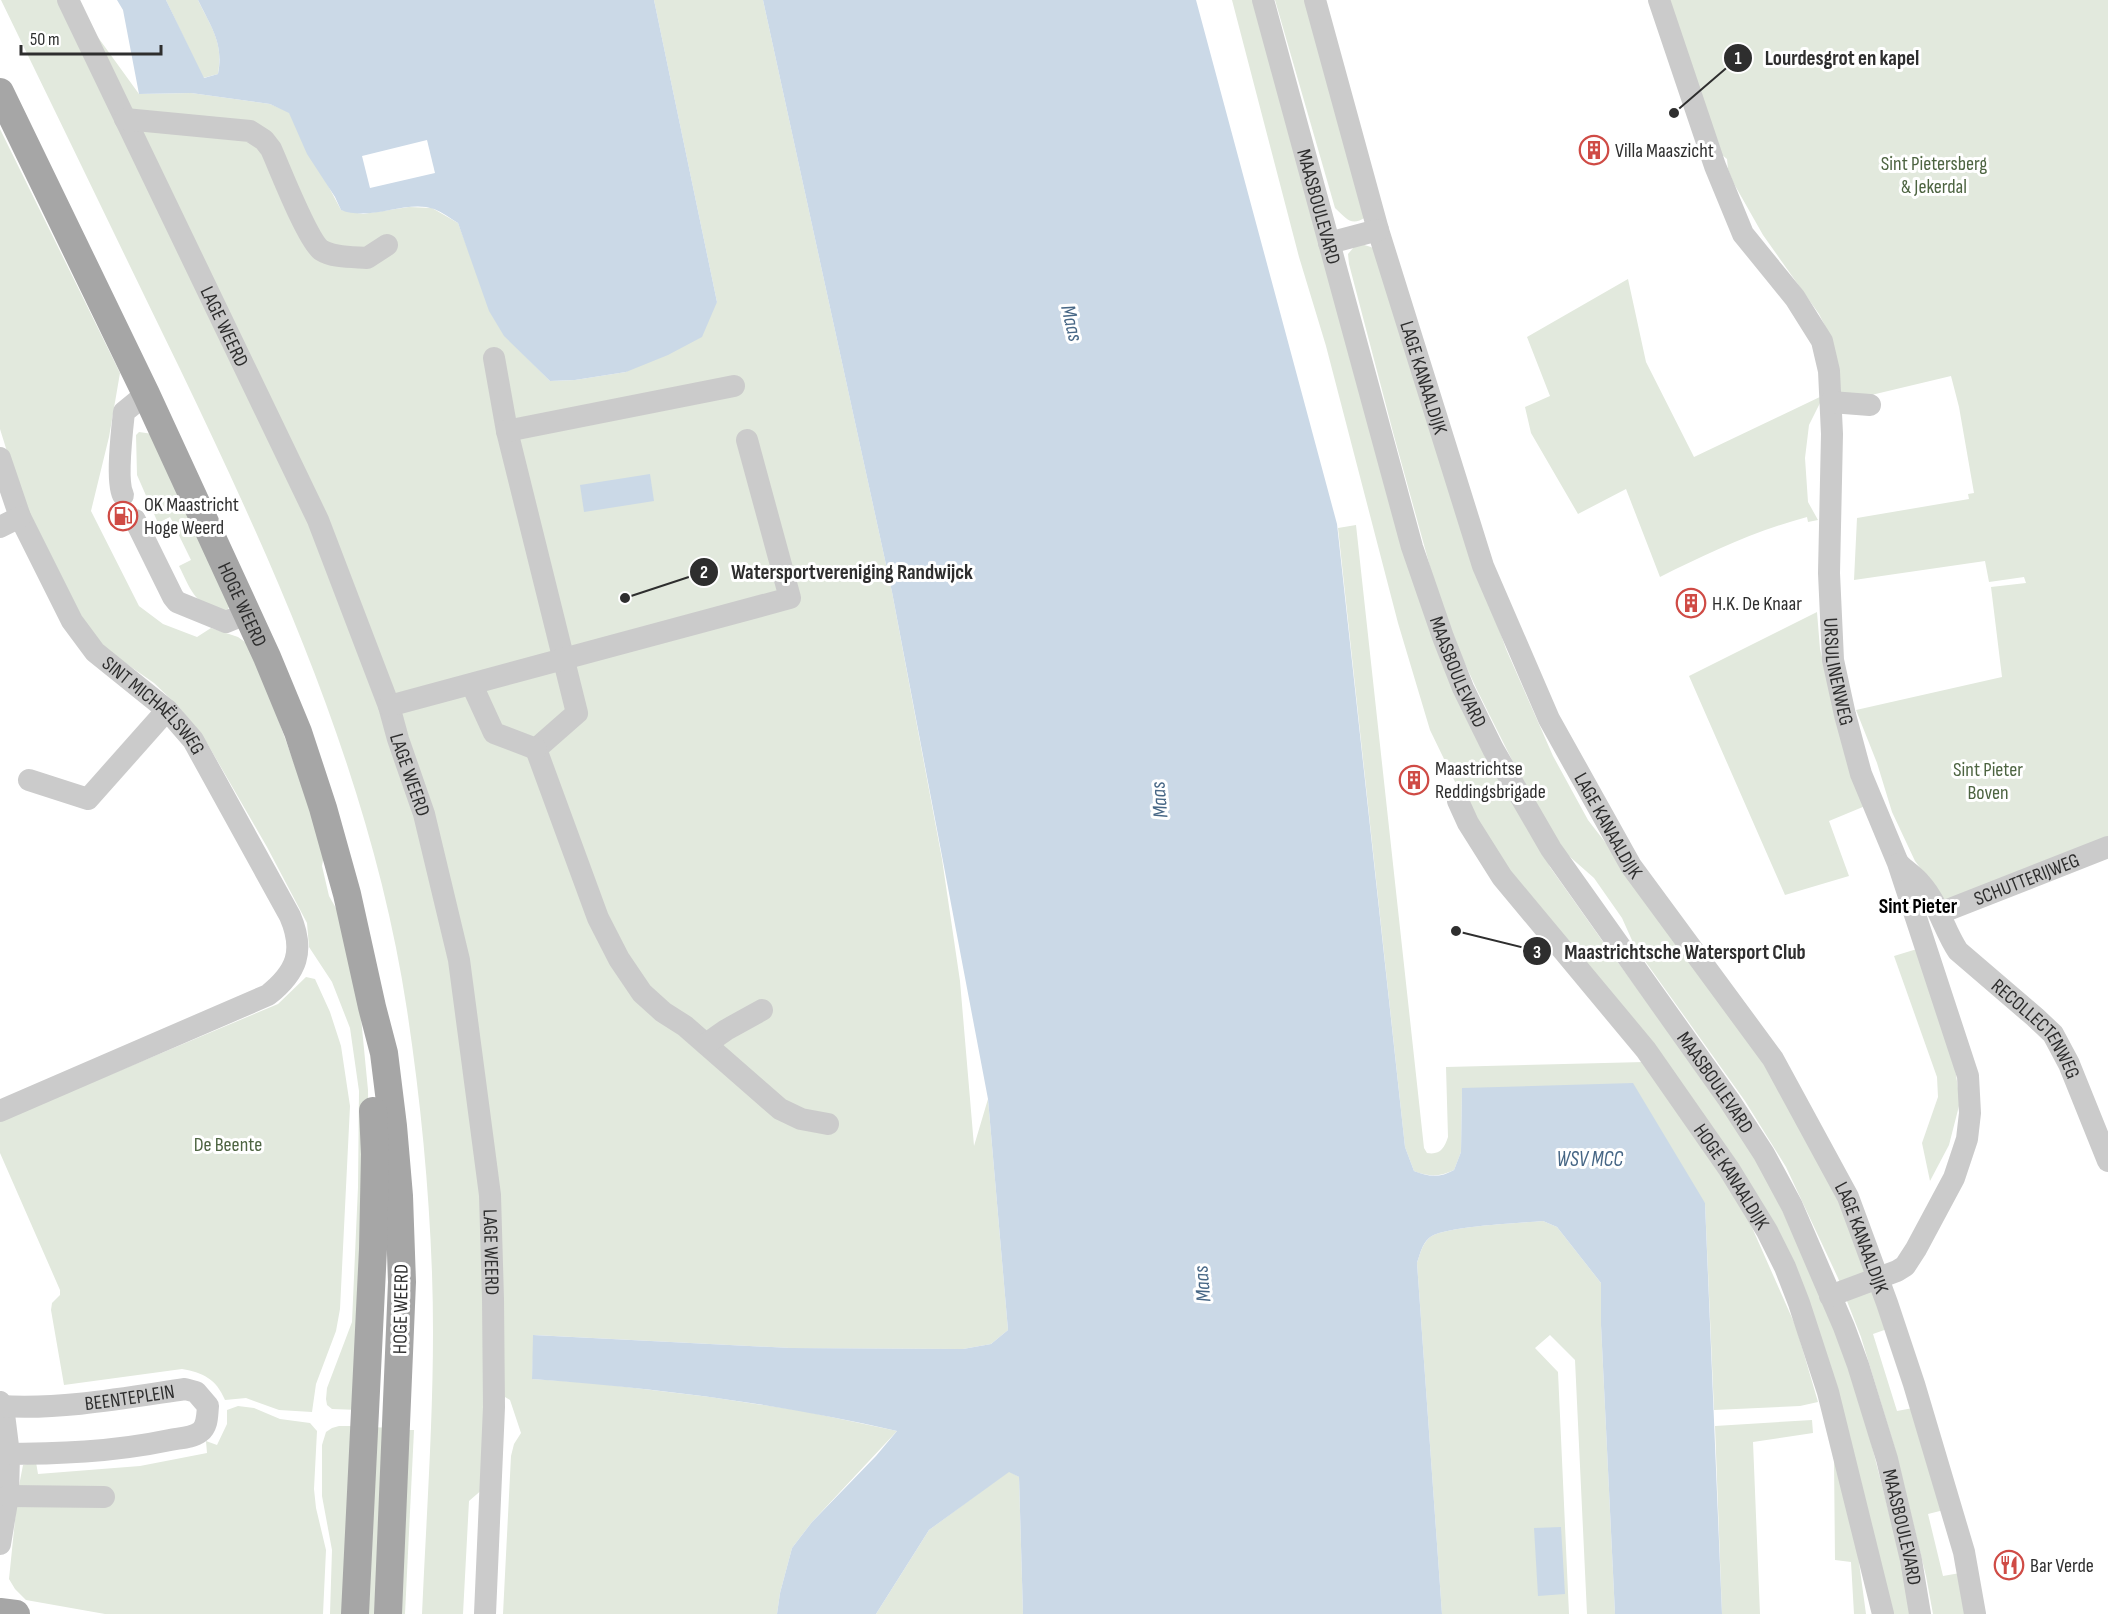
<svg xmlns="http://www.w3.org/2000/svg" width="2108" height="1614" font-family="'Sofia Sans Condensed',sans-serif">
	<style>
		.green { fill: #e2e9dd }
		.water { fill: #cbd9e7 }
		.pier { fill: #fff }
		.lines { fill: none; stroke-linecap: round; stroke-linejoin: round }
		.minor { stroke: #cbcbcb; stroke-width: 22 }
		.major { stroke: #a6a6a6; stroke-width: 28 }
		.labels { text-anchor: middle; stroke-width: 6; stroke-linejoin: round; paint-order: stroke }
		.poi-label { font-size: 20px; fill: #2e2e2e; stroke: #fff; text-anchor: start }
		.park-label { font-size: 20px; fill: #4d6441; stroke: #fff }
		.street-label { font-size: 20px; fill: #2e2e2e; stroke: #fff }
		.water-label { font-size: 21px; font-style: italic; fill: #466685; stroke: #fff }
		.neighbourhood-label { font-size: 21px; font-weight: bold; fill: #000; stroke: #fff }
		.leader { fill: none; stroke: #2e2e2e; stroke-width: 2 }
		.callout-dot { fill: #2e2e2e; stroke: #fff; stroke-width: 2 }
		.mark-label { font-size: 18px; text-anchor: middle; font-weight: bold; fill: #fff }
		.callout-label { font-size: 21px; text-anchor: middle; font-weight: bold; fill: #2e2e2e; stroke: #fff; stroke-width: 6; stroke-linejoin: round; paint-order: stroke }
	</style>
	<rect width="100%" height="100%" fill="#fff"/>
	<!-- green -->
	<g class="green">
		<path d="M1,0H71L139,94L191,93L270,104L289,112L341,210L363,214L409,207L432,208L458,223L473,263L516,347L550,381L575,380L626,372L717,302L654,0H763L892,592L942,859L960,981L974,1146L988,1099L1008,1330L991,1344L963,1349L791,1348L534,1335L532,1379L593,1383L710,1397L803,1411L897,1431L812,1522L792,1548L780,1593L777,1614H503L511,1456L514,1444L521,1433L510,1400L505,1397L484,1488L469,1501L463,1614H422C427,1501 436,1386 432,1273C429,1185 420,1096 407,1010C373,784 278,573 180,369C120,246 61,123 1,0Z"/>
		<path d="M166,0H198C211,27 224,43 218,74L203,78Z"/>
		<polygon points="1232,0 1255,0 1399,536 1550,867 1611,953 1711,1089 1756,1155 1832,1315 1865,1419 1904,1572 1911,1614 1889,1614 1770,1235 1502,866 1472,817 1430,730 1398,623 1326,346 1299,257"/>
		<path d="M1275,0H1311L1366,217C1351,227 1347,219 1335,208Z"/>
		<polygon points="1662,0 2108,0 2108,839 1945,901 1915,861 1892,812 1877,763 1856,710 2002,677 1991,587 2026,583 2024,577 1989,582 1985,561 1854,580 1857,518 1969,499 1968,494 1974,493 1959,407 1951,376 1842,402 1830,336 1819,314 1763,235 1733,182 1728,169 1727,159 1721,154"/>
		<polygon points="0,129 120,373 109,437 91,511 139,606 163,624 197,637 211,628 238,637 252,647 325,849 322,866 329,896 344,922 359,997 368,1090 369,1188 359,1410 332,1409 327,1405 326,1399 327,1388 352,1322 358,1187 359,1091 350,1028 332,982 309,947 307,923 267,847 207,743 179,707 154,683 111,653 84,625 24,506 0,429"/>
		<polygon points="1361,244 1371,247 1378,252 1482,581 1506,649 1553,756 1588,820 1625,868 1771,1071 1845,1201 1890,1328 1873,1334 1897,1411 1913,1408 1944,1510 1928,1514 1943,1576 1960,1573 1967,1614 1933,1614 1926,1576 1895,1449 1861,1337 1838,1278 1786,1167 1745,1101 1635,947 1622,918 1594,878 1561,849 1517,770 1477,690 1457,646 1440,603 1394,436 1349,264 1348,254 1354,247"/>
		<path d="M1628,279L1646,362L1694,457L1824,395L1809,425L1805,458L1808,502L1818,520L1808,522L1807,517C1755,531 1708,553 1660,577L1626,489L1578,514L1531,433L1525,407L1550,396L1527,337Z"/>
		<path d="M139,432L153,434L232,601L227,611C195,607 192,592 179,566L191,560L170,517L158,523L137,475L136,435Z"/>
		<path d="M1356,525L1424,1148L1427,1153C1440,1155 1444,1149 1448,1137L1446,1067L1644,1062L1739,1198L1796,1327L1818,1402L1800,1406L1714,1410L1705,1203L1462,1088L1461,1152L1454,1170C1440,1177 1429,1177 1414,1171L1405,1147L1338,528Z"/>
		<polygon points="1817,612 1820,649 1831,694 1870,804 1829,821 1849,876 1785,895 1689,676"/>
		<polygon points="1917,949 1955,1068 1960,1102 1949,1145 1930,1181 1922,1143 1938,1097 1937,1077 1894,956"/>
		<path d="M306,977L315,979L330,1012L341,1046L350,1106L340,1309L336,1331L316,1384L312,1412L279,1410L246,1398L225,1400C216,1379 204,1373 182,1369L64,1385L51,1310L52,1303L60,1295V1290L0,1153V1121L278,1004Z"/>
		<path d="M1543,1221L1557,1227L1601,1283V1325L1615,1614H1587L1575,1360L1550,1335L1535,1348L1558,1372L1569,1614H1442L1417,1263C1420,1254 1422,1245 1429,1238C1442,1226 1522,1223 1543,1221Z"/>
		<polygon points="238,1406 254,1408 280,1419 310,1423 317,1431 314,1489 316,1508 326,1550 323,1614 105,1614 26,1600 15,1589 9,1579 18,1491 23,1465 36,1462 38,1474 140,1466 207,1453 206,1441 217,1445 227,1424 227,1410"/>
		<polygon points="1812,1420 1813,1433 1753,1442 1760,1614 1722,1614 1715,1426"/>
		<polygon points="339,1426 359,1426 347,1614 330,1614 332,1550 322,1496 322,1445 326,1432 332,1428"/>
		<polygon points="371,1427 392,1428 381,1614 360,1614"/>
		<polygon points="403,1430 414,1430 405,1614 394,1614"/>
		<polygon points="1834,1458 1855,1533 1866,1614 1854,1614 1851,1562 1835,1560"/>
		<polygon points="1009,1471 1019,1477 1023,1614 876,1614 929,1530"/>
	</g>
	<!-- water -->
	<g class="water">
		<path d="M117,0H166L204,78L218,74C224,43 211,27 198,0H654L717,302L702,337L668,355L626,372L575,380L550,381L504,336L489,311L458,223C450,218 442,212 434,209C407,199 370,222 341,210L335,197L307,154L289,113L270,104L191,93L139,94L123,10Z"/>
		<path d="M763,0H1196L1337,524L1405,1147L1414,1171C1429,1177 1440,1178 1454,1170L1461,1152L1462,1088L1633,1083L1705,1203L1722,1614H1615L1601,1325V1283L1557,1227L1543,1221C1522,1223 1442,1226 1429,1238C1422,1244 1420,1254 1417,1263L1442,1614H1023L1019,1477L1009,1472L929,1530L876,1614H777L780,1593L792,1548L812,1522L876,1456L897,1431C777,1403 655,1388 532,1379L533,1335L791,1348L963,1349L991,1344L1008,1330L988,1099L892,592Z"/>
		<polygon points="650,474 654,501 584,512 580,485"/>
		<polygon points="1561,1527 1565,1594 1538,1596 1534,1528"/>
	</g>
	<!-- pier -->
	<polygon class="pier" points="427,140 435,173 370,188 362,156"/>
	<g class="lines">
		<!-- minor -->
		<g class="minor">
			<path id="s1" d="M68,0L318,520L389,706L398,739L424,814L459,960L490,1195L493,1299L494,1407L485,1614"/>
			<path id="s2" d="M1263,0L1412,547L1443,637L1463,688L1493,749L1551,849L1729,1100L1764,1154L1792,1206L1844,1327L1858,1365L1887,1459L1911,1560L1920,1614"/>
			<path id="s3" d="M1315,0L1378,230L1483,566L1549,719L1631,866L1773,1059L1848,1197L1887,1303L1914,1384L1964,1552L1975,1614"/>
			<path id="s4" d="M1659,0L1715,166L1743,234L1795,298L1822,341L1829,371L1832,434L1829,573L1833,660L1845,715L1861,774L1898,863L1968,1076L1970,1113L1967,1139L1954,1178L1916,1249L1905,1266L1897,1271L1830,1296"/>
			<path d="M125,119L250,131L264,140L271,149C280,169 307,239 321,250C333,258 354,257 367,258L387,245"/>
			<polyline points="1329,243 1378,230"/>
			<polyline points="494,358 507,431 577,713 536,749 598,918 619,959 642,993 663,1012 685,1026 780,1109 801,1119 828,1124"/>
			<polyline points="1831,402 1870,405"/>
			<polyline points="507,431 734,386"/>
			<path id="s5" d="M0,458L20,517L72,621L95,652L167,710L193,740L290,916C305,951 297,972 268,995L0,1111"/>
			<path d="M123,495C116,481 122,430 124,412L146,394"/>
			<polyline points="135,520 173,597 177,602 226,622 248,613"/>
			<polyline points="0,527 20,517"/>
			<polyline points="472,685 494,733 536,749"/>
			<polyline points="389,706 790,598 747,440"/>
			<polyline points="29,780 88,799 167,710"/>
			<path id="s6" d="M1458,801L1468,823L1502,877L1646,1050L1729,1169L1767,1231L1785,1267L1799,1303L1828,1392L1883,1614"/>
			<path id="s7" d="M1899,864C1906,871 1915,876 1921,884C1938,903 1944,930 1958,951L2035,1017L2053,1034L2069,1064L2108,1161"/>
			<path id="s8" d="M1940,913L2108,847"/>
			<polyline points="706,1044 726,1030 762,1010"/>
			<polyline points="0,1402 3,1406 9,1454 8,1496 0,1544"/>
			<path id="s9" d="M0,1406C61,1410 125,1398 185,1389L196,1392L208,1406C207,1415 208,1426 200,1432C192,1438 179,1438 170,1440C113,1452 57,1454 0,1454"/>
			<polyline points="8,1496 104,1497"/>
		</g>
		<!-- major -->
		<g class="major">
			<path id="s10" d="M0,92L146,394L267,657L298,732L323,808L347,894L372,1007L384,1053L393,1126L399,1196L402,1282L388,1614"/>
			<polyline points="0,1612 16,1614"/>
			<polyline points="355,1614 373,1249 375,1154 373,1111"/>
		</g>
	</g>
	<!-- icons -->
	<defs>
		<g id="building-ring" transform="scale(1.5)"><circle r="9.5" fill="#fff" stroke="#cf4b45" stroke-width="1.5"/><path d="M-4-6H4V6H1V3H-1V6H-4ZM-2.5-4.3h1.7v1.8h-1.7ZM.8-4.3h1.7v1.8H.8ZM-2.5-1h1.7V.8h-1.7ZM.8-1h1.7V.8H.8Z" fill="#cf4b45"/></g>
		<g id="fuel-ring" transform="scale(1.5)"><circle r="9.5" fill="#fff" stroke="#cf4b45" stroke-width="1.5"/><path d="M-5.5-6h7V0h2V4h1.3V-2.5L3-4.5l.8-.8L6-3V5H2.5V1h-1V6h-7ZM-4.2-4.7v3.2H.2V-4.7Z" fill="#cf4b45"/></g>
		<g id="restaurant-ring" transform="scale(1.5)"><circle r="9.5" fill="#fff" stroke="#cf4b45" stroke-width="1.5"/><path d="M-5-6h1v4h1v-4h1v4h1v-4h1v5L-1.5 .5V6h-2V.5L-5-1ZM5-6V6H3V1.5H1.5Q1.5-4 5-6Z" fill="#cf4b45"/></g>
	</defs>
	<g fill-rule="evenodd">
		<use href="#building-ring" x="1594" y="150"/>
		<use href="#fuel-ring" x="123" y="516"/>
		<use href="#building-ring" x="1691" y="603"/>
		<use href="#building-ring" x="1414" y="780"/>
		<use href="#restaurant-ring" x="2009" y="1565"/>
	</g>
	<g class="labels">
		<!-- poi labels -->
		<g class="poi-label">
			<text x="1615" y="157">Villa Maaszicht</text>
			<text x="144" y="511">OK Maastricht<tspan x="144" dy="23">Hoge Weerd</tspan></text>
			<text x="1712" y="610">H.K. De Knaar</text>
			<text x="1435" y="775">Maastrichtse<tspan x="1435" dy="23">Reddingsbrigade</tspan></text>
			<text x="2030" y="1572">Bar Verde</text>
		</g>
		<!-- park labels -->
		<g class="park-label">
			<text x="1934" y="170">Sint Pietersberg<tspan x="1934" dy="23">&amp; Jekerdal</tspan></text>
			<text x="1988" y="776">Sint Pieter<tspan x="1988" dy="23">Boven</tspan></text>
			<text x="228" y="1151">De Beente</text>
		</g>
		<!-- street labels -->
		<g class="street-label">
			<text dy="7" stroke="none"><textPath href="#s2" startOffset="214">MAASBOULEVARD</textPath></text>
			<text dy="7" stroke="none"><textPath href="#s1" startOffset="362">LAGE WEERD</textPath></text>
			<text dy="7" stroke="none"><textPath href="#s3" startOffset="393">LAGE KANAALDIJK</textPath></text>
			<text dy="7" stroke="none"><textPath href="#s10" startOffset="567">HOGE WEERD</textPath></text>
			<text dy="7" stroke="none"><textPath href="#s4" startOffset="714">URSULINENWEG</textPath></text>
			<text dy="7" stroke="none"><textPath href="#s2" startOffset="700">MAASBOULEVARD</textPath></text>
			<text dy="7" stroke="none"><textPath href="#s5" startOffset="297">SINT MICHAËLSWEG</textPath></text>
			<text dy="7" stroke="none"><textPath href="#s1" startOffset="848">LAGE WEERD</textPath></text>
			<text dy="7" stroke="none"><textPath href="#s3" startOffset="879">LAGE KANAALDIJK</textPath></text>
			<text dy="7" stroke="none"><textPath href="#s8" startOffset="93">SCHUTTERIJWEG</textPath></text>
			<text dy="7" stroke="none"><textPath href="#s7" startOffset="218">RECOLLECTENWEG</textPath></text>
			<text dy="7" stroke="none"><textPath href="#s2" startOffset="1186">MAASBOULEVARD</textPath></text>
			<text dy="7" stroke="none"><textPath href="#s6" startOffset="466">HOGE KANAALDIJK</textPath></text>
			<text dy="7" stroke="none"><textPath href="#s3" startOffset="1365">LAGE KANAALDIJK</textPath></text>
			<text dy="7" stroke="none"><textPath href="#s1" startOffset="1334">LAGE WEERD</textPath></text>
			<text transform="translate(400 1309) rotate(-89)" y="7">HOGE WEERD</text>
			<text dy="7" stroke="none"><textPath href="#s9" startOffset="130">BEENTEPLEIN</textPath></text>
			<text dy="7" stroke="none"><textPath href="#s2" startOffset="1672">MAASBOULEVARD</textPath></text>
		</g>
		<!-- water labels -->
		<g class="water-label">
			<text transform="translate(1072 323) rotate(77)" y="7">Maas</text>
			<text transform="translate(1159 800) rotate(-95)" y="7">Maas</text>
			<text x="1590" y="1166">WSV MCC</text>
			<text transform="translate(1202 1284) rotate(-95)" y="7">Maas</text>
		</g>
		<!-- neighbourhood labels -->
		<g class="neighbourhood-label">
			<text x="1918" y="913">Sint Pieter</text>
		</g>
	</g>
	<!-- callouts -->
	<path class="leader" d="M1674 113L1738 58M625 598L704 572M1456 931L1537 951"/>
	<g class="callout-dot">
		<circle cx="1674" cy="113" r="6"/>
		<circle cx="625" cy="598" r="6"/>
		<circle cx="1456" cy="931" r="6"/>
		<circle cx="1738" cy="58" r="15"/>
		<circle cx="704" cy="572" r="15"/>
		<circle cx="1537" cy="951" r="15"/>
	</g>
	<g class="mark-label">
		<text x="1738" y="64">1</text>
		<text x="704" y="578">2</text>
		<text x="1537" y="958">3</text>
	</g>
	<g class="callout-label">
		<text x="1842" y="65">Lourdesgrot en kapel</text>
		<text x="852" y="579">Watersportvereniging Randwijck</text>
		<text x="1685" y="959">Maastrichtsche Watersport Club</text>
	</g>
	<!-- scale -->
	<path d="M21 45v9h140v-9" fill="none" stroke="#2e2e2e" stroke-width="3"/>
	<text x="30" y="45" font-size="18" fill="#2e2e2e" stroke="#ffffff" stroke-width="4.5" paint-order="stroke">50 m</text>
</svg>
